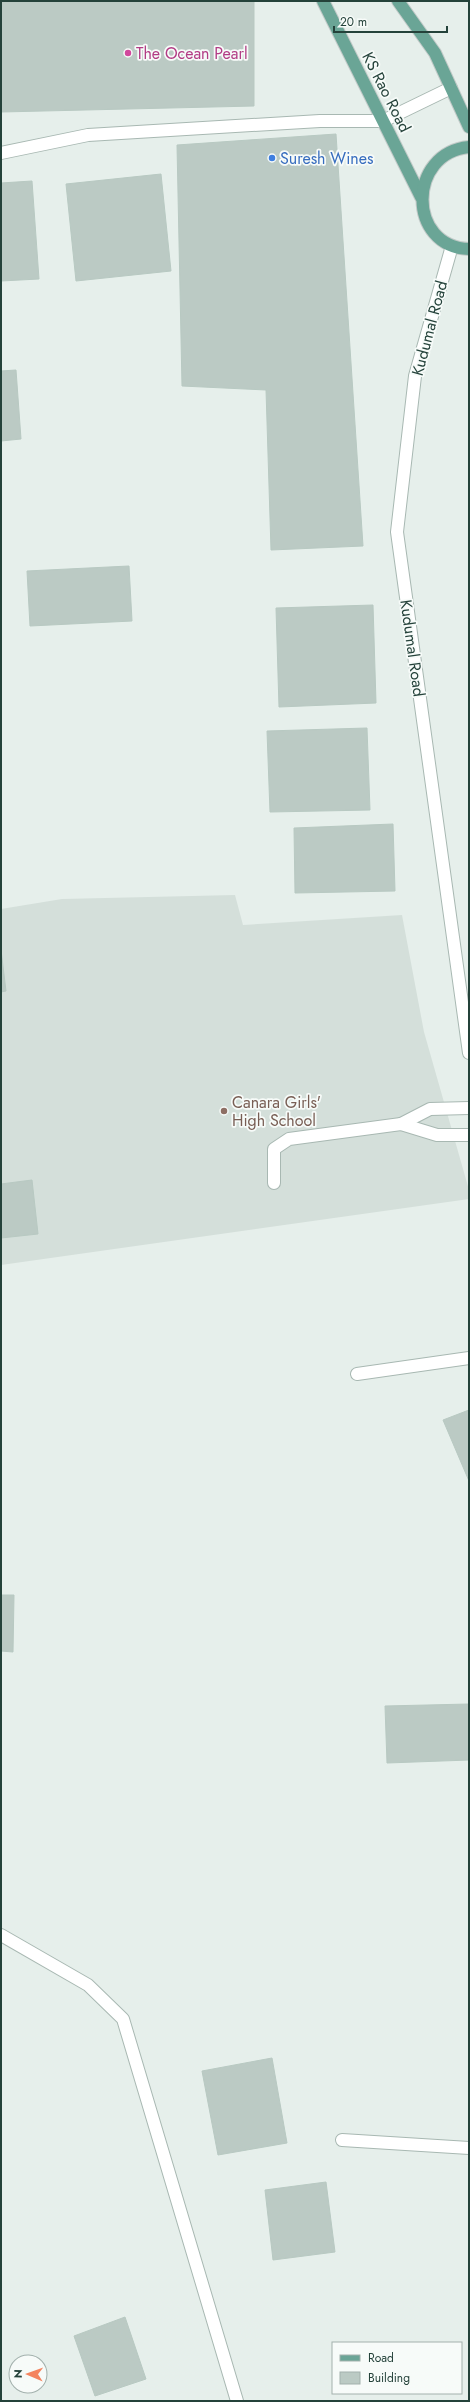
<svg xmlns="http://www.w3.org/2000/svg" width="470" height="2402" font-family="Jost,sans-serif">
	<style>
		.built { fill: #d4dfda }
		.building { fill: #bbcac4; stroke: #b8c9c2 }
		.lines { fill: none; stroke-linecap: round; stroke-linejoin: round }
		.minor-casing { stroke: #a8b8b2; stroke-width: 14 }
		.major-casing { stroke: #c2cac8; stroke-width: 14 }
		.minor { stroke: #fff; stroke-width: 12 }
		.major { stroke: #6aa596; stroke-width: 12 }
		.hotel-dot { fill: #d1479c; stroke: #f7fbf9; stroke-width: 1.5 }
		.shop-dot { fill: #3f7fe0; stroke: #f7fbf9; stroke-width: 1.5 }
		.education-dot { fill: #8d6e63; stroke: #f7fbf9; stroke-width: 1.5 }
		.labels { text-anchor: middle; stroke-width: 3.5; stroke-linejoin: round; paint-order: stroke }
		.hotel-label { font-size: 16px; fill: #b23c85; stroke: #f7fbf9; text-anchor: start }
		.street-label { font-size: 16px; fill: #24423a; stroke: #f7fbf9 }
		.shop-label { font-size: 16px; fill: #366cbe; stroke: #f7fbf9; text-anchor: start }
		.education-label { font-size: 16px; fill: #785e54; stroke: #f7fbf9; text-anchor: start }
	</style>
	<rect width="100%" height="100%" fill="#e6efeb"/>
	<!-- built -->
	<polygon class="built" points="235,895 243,925 402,915 424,1032 469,1190 469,1199 1,1265 1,909 62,899"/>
	<!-- building -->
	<g class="building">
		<polygon points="1,1 254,1 254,106 1,112"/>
		<polygon points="336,134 363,546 271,550 266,390 182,386 177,145"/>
		<polygon points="161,174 171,271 76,281 66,184"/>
		<polygon points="32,181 39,279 1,281 1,183"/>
		<polygon points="16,370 21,439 1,441 1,371"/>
		<polygon points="129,566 132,621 30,626 27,571"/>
		<polygon points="373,605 376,703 279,707 276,608"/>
		<polygon points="367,728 370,810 270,812 267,731"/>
		<polygon points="393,824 395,891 295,893 294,828"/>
		<polygon points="1,950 6,991 1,992"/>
		<polygon points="32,1180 38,1234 1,1238 1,1184"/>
		<polygon points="469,1410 469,1481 443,1420"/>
		<polygon points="1,1595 14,1595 13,1652 1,1651"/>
		<polygon points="469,1704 469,1760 387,1763 385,1706"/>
		<polygon points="272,2058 287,2143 218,2155 202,2071"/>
		<polygon points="326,2182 335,2252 273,2260 265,2190"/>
		<polygon points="125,2317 146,2379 95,2396 74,2336"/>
	</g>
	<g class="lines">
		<!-- minor casing -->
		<g class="minor-casing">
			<g id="minor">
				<polyline points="1,153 88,135 320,121 383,121 451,88"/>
				<polyline points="452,246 415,376 397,532 469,1053"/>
				<polyline points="469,1108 430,1109 401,1124 437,1135 469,1135"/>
				<polyline points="274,1183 274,1149 289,1139 401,1124"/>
				<polyline points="357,1374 469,1358"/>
				<polyline points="1,1935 88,1985 123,2019 237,2401"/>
				<polyline points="342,2140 469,2148"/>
			</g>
		</g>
		<!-- major casing -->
		<g class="major-casing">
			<g id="major">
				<polyline points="323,1 421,197"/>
				<polyline points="398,1 435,53 469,127"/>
				<path d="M469,147C407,153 407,247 469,249"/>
			</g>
		</g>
		<!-- minor -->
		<use href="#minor" class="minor"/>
		<!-- major -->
		<use href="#major" class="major"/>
	</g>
	<!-- markers -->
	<circle class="hotel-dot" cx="128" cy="53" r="4"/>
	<circle class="shop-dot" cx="272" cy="158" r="4"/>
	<circle class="education-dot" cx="224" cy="1111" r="4"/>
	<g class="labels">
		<!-- hotel labels -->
		<g class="hotel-label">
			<text x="136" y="59">The Ocean Pearl</text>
		</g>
		<!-- street labels -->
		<g class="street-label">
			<text transform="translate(387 92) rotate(63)" y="6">KS Rao Road</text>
			<text transform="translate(429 328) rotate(-75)" y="6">Kudumal Road</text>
			<text transform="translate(413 648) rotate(82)" y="6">Kudumal Road</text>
		</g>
		<!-- shop labels -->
		<g class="shop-label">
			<text x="280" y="164">Suresh Wines</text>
		</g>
		<!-- education labels -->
		<g class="education-label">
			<text x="232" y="1108">Canara Girls'<tspan x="232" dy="18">High School</tspan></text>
		</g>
	</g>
	<!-- border -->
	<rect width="470" height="2402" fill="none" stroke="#24423a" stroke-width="4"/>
	<!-- legend -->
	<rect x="332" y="2342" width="130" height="52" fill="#f7fbf9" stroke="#a3b1ad"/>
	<rect x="340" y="2355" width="20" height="6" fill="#6aa596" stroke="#a3b1ad"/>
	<text x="368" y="2362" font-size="12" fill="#24423a">Road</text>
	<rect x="340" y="2372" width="20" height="12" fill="#bbcac4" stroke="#a3b1ad"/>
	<text x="368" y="2382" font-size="12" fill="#24423a">Building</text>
	<!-- north arrow -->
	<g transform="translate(28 2374) rotate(272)"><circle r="19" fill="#f7fbf9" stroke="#a3b1ad"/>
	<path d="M0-3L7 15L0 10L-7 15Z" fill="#f4845f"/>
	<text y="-6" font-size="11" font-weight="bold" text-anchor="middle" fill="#24423a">N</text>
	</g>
	<!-- scale -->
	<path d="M334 26v6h113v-6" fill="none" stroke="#24423a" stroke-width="2"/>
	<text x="340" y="26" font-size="12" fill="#24423a" stroke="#f7fbf9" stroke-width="3" paint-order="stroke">20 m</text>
</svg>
